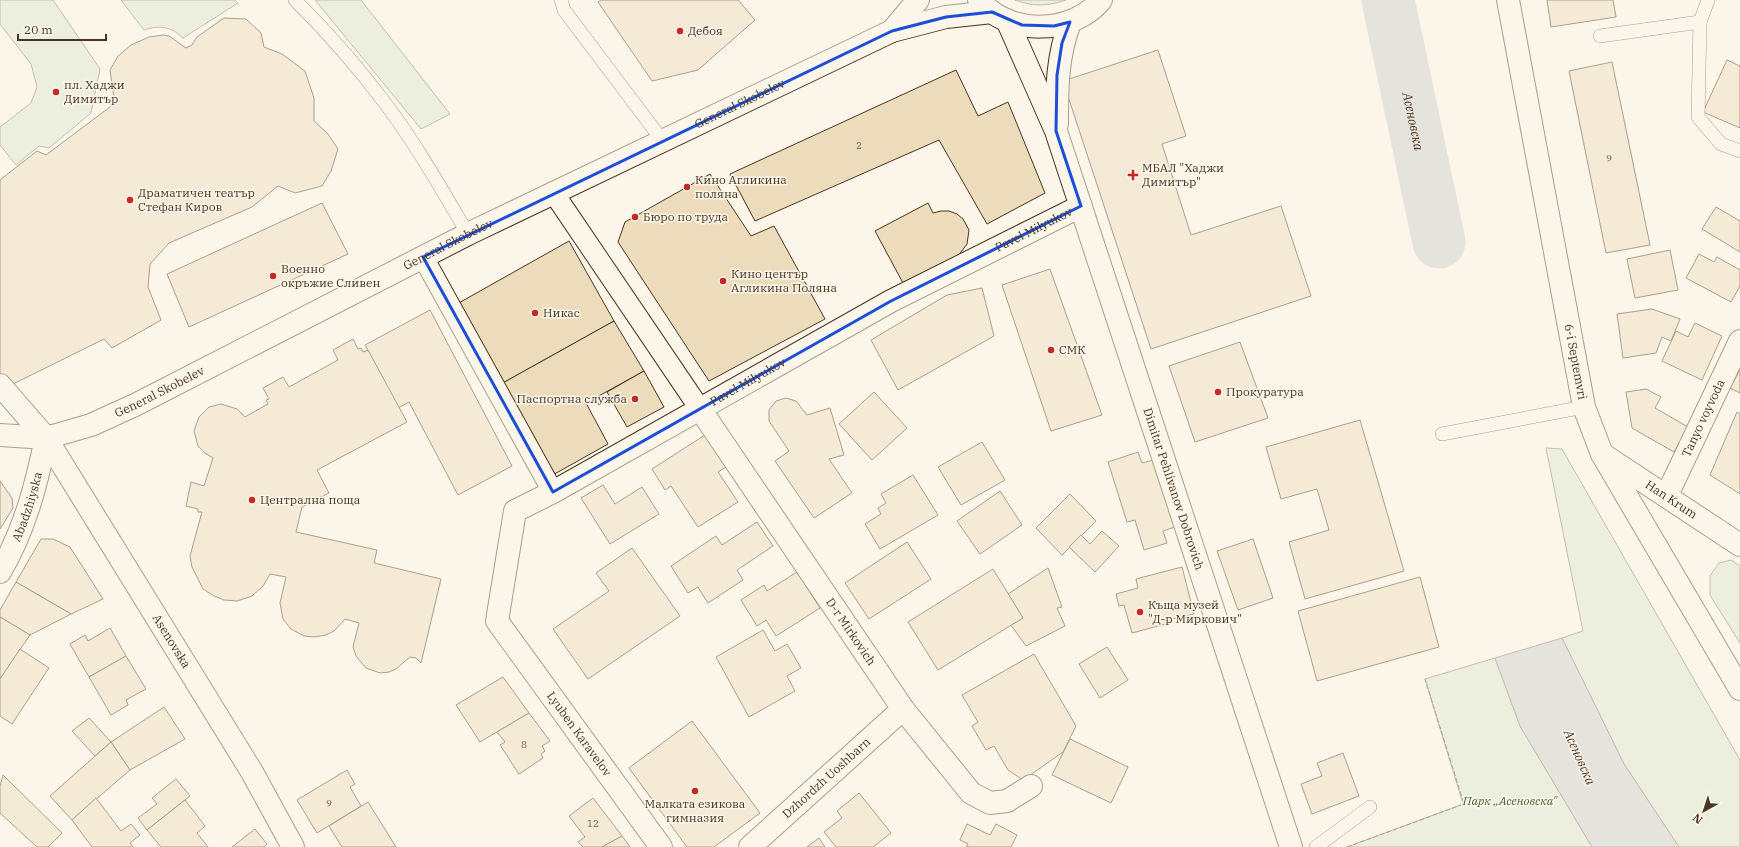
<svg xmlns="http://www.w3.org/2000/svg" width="1740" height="847" font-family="'IBM Plex Serif',serif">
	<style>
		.green { fill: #dce7d0; stroke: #887966 }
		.water { fill: #c9cecd; stroke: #887966 }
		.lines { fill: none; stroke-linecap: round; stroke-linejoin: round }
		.river { stroke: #c9cecd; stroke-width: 53 }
		.building { fill: #ecdcbc; stroke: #4a3520 }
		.service-casing { stroke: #4a3520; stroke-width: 14 }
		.pedestrian-casing { stroke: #4a3520; stroke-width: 22 }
		.minor-casing { stroke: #4a3520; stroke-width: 24 }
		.tertiary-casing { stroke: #4a3520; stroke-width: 24 }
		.secondary-casing { stroke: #4a3520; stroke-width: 24 }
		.service { stroke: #fbf6e9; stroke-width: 13 }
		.pedestrian { stroke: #fbf6e9; stroke-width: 20 }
		.minor { stroke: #fbf6e9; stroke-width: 22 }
		.tertiary { stroke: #fbf6e9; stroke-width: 22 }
		.secondary { stroke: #fbf6e9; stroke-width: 22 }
		.fence { stroke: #4a3520; stroke-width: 1; stroke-dasharray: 5 2; stroke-linecap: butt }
		.marked { fill: none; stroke: #1d4ed8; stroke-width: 3; stroke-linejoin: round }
		.poi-dot { fill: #c62828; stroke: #fbf6e9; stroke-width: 1.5 }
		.labels { text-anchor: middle; stroke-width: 3; stroke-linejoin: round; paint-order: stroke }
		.number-label { font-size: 10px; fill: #725f47 }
		.poi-label { font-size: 12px; fill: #4a3520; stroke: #fbf6e9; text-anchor: start }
		.street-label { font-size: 12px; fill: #4a3520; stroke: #fbf6e9 }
		.park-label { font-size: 12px; font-style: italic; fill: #436837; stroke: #fbf6e9 }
		.water-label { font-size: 13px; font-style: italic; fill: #4a3520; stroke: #fbf6e9 }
	</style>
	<rect width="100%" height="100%" fill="#fbf6e9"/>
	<!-- green -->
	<g class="green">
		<polygon points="0,0 53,0 100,69 91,113 49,148 39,146 16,165 0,145 0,127 31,103 37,87 31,64 0,24"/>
		<path d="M121,0H235L238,3L183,38C171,26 159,25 144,30Z"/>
		<polygon points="315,0 361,0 450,114 421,129"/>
		<path d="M1015,0H1066C1049,6 1033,7 1015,0Z"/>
		<polygon points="1546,448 1562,449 1740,760 1740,847 1679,847 1624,764 1562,638 1583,631"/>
		<polygon points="1731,560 1740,566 1740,643 1710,595 1710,576 1719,563"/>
		<polygon points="1495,658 1520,726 1592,847 1347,847 1463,804 1425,679"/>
	</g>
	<!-- water -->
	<polygon class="water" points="1562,638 1624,764 1679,847 1592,847 1520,726 1495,658"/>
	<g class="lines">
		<!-- river -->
		<path class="river" id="s1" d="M1388,0L1439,242"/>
	</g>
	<!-- building -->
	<g class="building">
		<polygon points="601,0 738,0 755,20 698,70 652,81 598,2"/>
		<polygon points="1547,0 1613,0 1616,17 1551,27"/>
		<polygon points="224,18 246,19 261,33 264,47 282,54 305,71 314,98 314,121 328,134 338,149 331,171 322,186 295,193 278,186 252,207 169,243 150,264 148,287 161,320 112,348 104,339 9,386 0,375 0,180 37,151 46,155 110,107 114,98 110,70 118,56 131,45 149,37 163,35 169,36 186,48 192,45 197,37"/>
		<polygon points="1158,50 1186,136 1162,144 1191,235 1281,206 1311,296 1151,349 1063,81"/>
		<polygon points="1727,60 1740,66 1740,128 1703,112"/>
		<polygon points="1612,62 1650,245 1606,253 1569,71"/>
		<polygon points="956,70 978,116 1008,102 1045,193 987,224 939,140 755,221 730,174"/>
		<polygon points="710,174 751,236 774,226 825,319 709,381 618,242 625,222"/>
		<polygon points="322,203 348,254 189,327 167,274"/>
		<polygon points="928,203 933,213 941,211 949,211 957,214 963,219 969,230 967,244 958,256 903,283 875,231"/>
		<polygon points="1716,207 1740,221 1740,252 1702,229"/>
		<polygon points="569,241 614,321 501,384 457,304"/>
		<polygon points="1670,250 1678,290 1635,298 1627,259"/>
		<polygon points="1699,254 1714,262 1717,257 1740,270 1740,286 1731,302 1686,278"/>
		<polygon points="1050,269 1102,415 1051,431 1002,285"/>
		<polygon points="982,288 994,336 898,390 871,340 947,295"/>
		<polygon points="1652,309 1680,319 1671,341 1662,337 1656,353 1623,358 1617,314"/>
		<polygon points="430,310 512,466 458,495 409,402 398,408 365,345"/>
		<polygon points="614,321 644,371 586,403 608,444 551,476 501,384"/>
		<polygon points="1695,323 1722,336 1702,380 1662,361 1676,331 1688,337"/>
		<polygon points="353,339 358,349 361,348 363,352 368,350 407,422 317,470 329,493 302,507 296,532 377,550 374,563 441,579 421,663 416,658 410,657 396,669 389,672 380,673 366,668 356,656 353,647 359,623 345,619 334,631 326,635 314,637 304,636 291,629 283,619 280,603 286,577 270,574 263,586 252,596 237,601 224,600 214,596 203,589 192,567 190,556 202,512 198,512 198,509 186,506 191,482 204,486 213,458 205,453 198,446 194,431 199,417 209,407 221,404 237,409 245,417 268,404 266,400 269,399 263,388 283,377 289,387 338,360 333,350"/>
		<polygon points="1240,342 1268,418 1195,442 1169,366"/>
		<polygon points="1740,370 1740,393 1730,388"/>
		<polygon points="644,371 664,407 627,427 607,392"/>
		<polygon points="1646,389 1661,397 1655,408 1688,427 1674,452 1632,428 1626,392"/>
		<polygon points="874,392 907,428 872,460 839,424"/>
		<polygon points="786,398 796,401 807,415 830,408 844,455 829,459 852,493 814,518 775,461 789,451 769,421 769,410 776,401"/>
		<polygon points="1737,412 1740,414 1740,494 1710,475"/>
		<polygon points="1360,420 1404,571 1305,599 1289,542 1329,530 1317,489 1281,499 1266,447"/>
		<polygon points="705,435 726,467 718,472 738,502 698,527 671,486 665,490 652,469"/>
		<polygon points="982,442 1005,480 961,505 938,467"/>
		<polygon points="1138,452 1142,463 1153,460 1175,527 1163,531 1167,543 1144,550 1135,520 1127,522 1108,462"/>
		<polygon points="913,475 938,515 880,549 865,524 881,514 878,508 886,503 881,494"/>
		<polygon points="0,481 12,498 13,508 0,529"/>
		<polygon points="603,485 615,504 642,487 659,514 610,544 581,498"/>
		<polygon points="1000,491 1022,525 980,554 957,521"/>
		<polygon points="1070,494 1096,521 1062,555 1036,528"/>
		<polygon points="757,522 773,546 737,570 743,580 708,603 698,587 688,593 671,566 716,536 722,545"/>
		<polygon points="1102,531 1119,546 1095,572 1069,547 1081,535 1090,544"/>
		<polygon points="41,539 53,539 70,547 103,599 71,614 16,582"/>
		<polygon points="1253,539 1273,598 1238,610 1217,551"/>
		<polygon points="907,542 931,579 869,619 845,583"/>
		<polygon points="632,548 680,616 588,679 553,629 609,591 596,573"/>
		<polygon points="1182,567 1194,614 1172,619 1173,622 1132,633 1124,605 1119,606 1116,594 1138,588 1136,579"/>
		<polygon points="1048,568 1062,607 1057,608 1065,626 1026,646 1011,625 1023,618 1008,594"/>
		<polygon points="993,569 1023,618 938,670 908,622"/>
		<polygon points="797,572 820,608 776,636 766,620 757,626 741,600 764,585 767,591"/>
		<polygon points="1420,577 1439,647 1317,681 1298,611"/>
		<polygon points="16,582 71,614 30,635 0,617 0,610"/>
		<polygon points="0,617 30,635 0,679"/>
		<polygon points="110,628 126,656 89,677 70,644 85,635 88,641"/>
		<polygon points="763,630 775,651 787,644 801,668 787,676 795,691 749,717 716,657"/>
		<polygon points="1107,647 1128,680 1100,698 1079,664"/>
		<polygon points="20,649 49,668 12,724 0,716 0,679"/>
		<polygon points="1034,654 1076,726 1063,752 1023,780 1008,770 994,746 986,750 972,726 978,722 962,695"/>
		<polygon points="126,656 146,689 126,700 128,705 111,715 89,677"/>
		<polygon points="503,677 529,713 480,742 456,705"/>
		<polygon points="164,707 185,739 130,770 111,742"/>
		<polygon points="529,713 550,741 542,746 545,751 541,754 543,758 519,774 500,745 505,742 497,732"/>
		<polygon points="89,718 111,742 95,756 72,731"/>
		<polygon points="692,721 760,813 714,847 687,847 629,768"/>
		<polygon points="1070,739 1128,767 1111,803 1052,775"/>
		<polygon points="111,742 130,770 72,820 50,796"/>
		<polygon points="1343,753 1359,796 1312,814 1301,784 1322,776 1317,763"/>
		<polygon points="347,770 355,784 350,787 361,806 317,833 297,800"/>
		<polygon points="3,775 62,833 48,847 37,847 0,813 0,786"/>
		<polygon points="176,779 190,796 147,830 138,818 157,804 152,798"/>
		<polygon points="859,793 891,833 873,847 836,847 824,832 842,818 837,811"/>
		<polygon points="96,798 121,831 131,824 140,835 130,843 133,847 92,847 72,820"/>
		<polygon points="593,798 622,836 602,847 583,847 578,842 585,837 569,816"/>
		<polygon points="185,800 205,826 197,833 208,847 161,847 147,830"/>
		<polygon points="368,802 396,847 342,847 329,826"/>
		<polygon points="967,824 990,835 996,824 1017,835 1011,847 966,847 968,844 960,840"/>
		<polygon points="255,829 267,844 264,847 232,847"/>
		<polygon points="622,836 630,847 602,847"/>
		<polygon points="819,838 825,847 807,847"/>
	</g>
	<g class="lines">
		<!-- service casing -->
		<g class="service-casing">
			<g id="service">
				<path d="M295,0C327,32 358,67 385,103C416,144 442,190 468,234"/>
				<polyline points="561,0 564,10 662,140"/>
				<polyline points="1708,0 1700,22 1698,117 1721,144 1740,151"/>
				<polyline points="1600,36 1700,22"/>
				<polyline points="1442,434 1584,407"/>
				<polyline points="1316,847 1370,807"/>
			</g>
		</g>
		<!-- pedestrian casing -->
		<g class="pedestrian-casing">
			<g id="pedestrian">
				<polyline points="553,192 700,409"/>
				<polyline points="423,257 553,492"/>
			</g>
		</g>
		<!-- minor casing -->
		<g class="minor-casing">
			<g id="minor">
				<path id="s2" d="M0,385L46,438L252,772L293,847"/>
				<path id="s3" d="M700,409L903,709L971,793L990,803L1007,801L1031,786"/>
				<path id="s4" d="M1602,454L1740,545"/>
				<path id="s5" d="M1667,495L1740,341"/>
				<path id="s6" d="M0,572C25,529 36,486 46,438"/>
				<path id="s7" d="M661,847L497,621L515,511L553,492L891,301L1081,206"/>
				<path id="s8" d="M750,847L903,709"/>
			</g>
		</g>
		<!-- tertiary casing -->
		<g class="tertiary-casing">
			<g id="tertiary">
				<polyline points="892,31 918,0"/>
				<path id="s9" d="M0,435L46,438L91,425L135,405L468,234L892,31L946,17L992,12"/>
			</g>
		</g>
		<!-- secondary casing -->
		<g class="secondary-casing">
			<g id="secondary">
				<path d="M979,0C1008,36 1072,35 1101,0"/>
				<path id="s10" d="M1508,0L1584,407L1602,454L1740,689"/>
				<path id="s11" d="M1007,20L1056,131L1291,847"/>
				<path d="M1057,124C1057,87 1057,57 1070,22"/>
			</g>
		</g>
		<!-- service -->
		<use href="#service" class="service"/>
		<!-- pedestrian -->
		<use href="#pedestrian" class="pedestrian"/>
		<!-- minor -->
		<use href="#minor" class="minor"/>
		<!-- tertiary -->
		<use href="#tertiary" class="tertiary"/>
		<!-- secondary -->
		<use href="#secondary" class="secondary"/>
		<!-- fence -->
		<polyline class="fence" points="1347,847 1464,804 1425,679"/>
	</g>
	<!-- marked area -->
	<path d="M0 0H1740V847H0ZM992,12L1022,25L1054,26L1070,22L1062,43L1057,75L1056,131L1081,206L891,301L553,492L423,257L892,31L946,17Z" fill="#fbf6e9" fill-opacity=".55" fill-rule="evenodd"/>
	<path class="marked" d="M992,12L1022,25L1054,26L1070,22L1062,43L1057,75L1056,131L1081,206L891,301L553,492L423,257L892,31L946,17Z"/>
	<!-- markers -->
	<g class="poi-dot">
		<circle cx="680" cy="31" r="4"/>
		<circle cx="56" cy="92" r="4"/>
		<path d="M1131 169h4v4h4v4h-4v4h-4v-4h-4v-4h4z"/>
		<circle cx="687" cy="187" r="4"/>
		<circle cx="130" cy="200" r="4"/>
		<circle cx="635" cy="217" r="4"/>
		<circle cx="273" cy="276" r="4"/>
		<circle cx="723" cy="281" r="4"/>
		<circle cx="535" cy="313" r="4"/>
		<circle cx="1051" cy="350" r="4"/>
		<circle cx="1218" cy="392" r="4"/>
		<circle cx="635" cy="399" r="4"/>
		<circle cx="252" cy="500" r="4"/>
		<circle cx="1140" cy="612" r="4"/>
		<circle cx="695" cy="791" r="4"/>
	</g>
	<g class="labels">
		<!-- number labels -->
		<g class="number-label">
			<text x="859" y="149">2</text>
			<text x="1609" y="162">9</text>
			<text x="524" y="748">8</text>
			<text x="329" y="807">9</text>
			<text x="593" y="827">12</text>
		</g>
		<!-- poi labels -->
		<g class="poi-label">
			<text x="688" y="35">Дебоя</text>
			<text x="64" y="89">пл. Хаджи<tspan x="64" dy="14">Димитър</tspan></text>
			<text x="1142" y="172">МБАЛ "Хаджи<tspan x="1142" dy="14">Димитър"</tspan></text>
			<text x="695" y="184">Кино Агликина<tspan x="695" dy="14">поляна</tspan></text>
			<text x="138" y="197">Драматичен театър<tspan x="138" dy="14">Стефан Киров</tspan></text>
			<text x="643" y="221">Бюро по труда</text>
			<text x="281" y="273">Военно<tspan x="281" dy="14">окръжие Сливен</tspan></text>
			<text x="731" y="278">Кино център<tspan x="731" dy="14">Агликина Поляна</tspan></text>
			<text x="543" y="317">Никас</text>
			<text x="1059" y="354">СМК</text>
			<text x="1226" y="396">Прокуратура</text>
			<text x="627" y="403" text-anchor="end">Паспортна служба</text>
			<text x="260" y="504">Централна поща</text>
			<text x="1148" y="609">Къща музей<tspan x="1148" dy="14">"Д-р Миркович"</tspan></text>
			<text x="695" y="808" text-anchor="middle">Малката езикова<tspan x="695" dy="14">гимназия</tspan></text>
		</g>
		<!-- street labels -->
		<g class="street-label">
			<text dy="4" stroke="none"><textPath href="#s9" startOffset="817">General Skobelev</textPath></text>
			<text dy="4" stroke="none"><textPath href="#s7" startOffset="981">Pavel Milyukov</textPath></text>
			<text dy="4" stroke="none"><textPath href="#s9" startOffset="493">General Skobelev</textPath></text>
			<text dy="4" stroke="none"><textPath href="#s10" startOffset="368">6-i Septemvri</textPath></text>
			<text dy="4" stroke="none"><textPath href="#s7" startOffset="657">Pavel Milyukov</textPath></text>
			<text dy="4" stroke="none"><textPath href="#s9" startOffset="169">General Skobelev</textPath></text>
			<text dy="4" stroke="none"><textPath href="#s5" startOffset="85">Tanyo voyvoda</textPath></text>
			<text dy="4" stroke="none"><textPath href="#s11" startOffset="498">Dimitar Pehlivanov Dobrovich</textPath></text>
			<text dy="4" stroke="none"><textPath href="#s4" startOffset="83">Han Krum</textPath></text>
			<text dy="4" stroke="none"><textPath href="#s6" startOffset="71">Abadzhiyska</textPath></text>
			<text dy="4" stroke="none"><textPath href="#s3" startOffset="269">D-r Mirkovich</textPath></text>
			<text dy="4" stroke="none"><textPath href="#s2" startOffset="309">Asenovska</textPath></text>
			<text transform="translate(579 734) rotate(54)" y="4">Lyuben Karavelov</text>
			<text dy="4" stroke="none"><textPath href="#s8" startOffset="103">Dzhordzh Uoshbarn</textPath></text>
		</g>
		<!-- park labels -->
		<g class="park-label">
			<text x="1510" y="805">Парк „Асеновска"</text>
		</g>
		<!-- water labels -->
		<g class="water-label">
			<text dy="5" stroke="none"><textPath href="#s1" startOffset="124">Асеновска</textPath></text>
			<text transform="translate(1580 757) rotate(66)" y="5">Асеновска</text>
		</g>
	</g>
	<!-- north arrow -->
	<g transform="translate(1704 811) rotate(219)" stroke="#fbf6e9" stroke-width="3" paint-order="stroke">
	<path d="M0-3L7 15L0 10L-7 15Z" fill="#4a3520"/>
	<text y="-6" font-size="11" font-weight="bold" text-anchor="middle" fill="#4a3520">N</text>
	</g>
	<!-- scale -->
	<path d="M18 34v6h88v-6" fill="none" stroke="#4a3520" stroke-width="2"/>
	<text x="24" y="34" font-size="12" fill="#4a3520" stroke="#fbf6e9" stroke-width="3" paint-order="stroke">20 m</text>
</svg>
